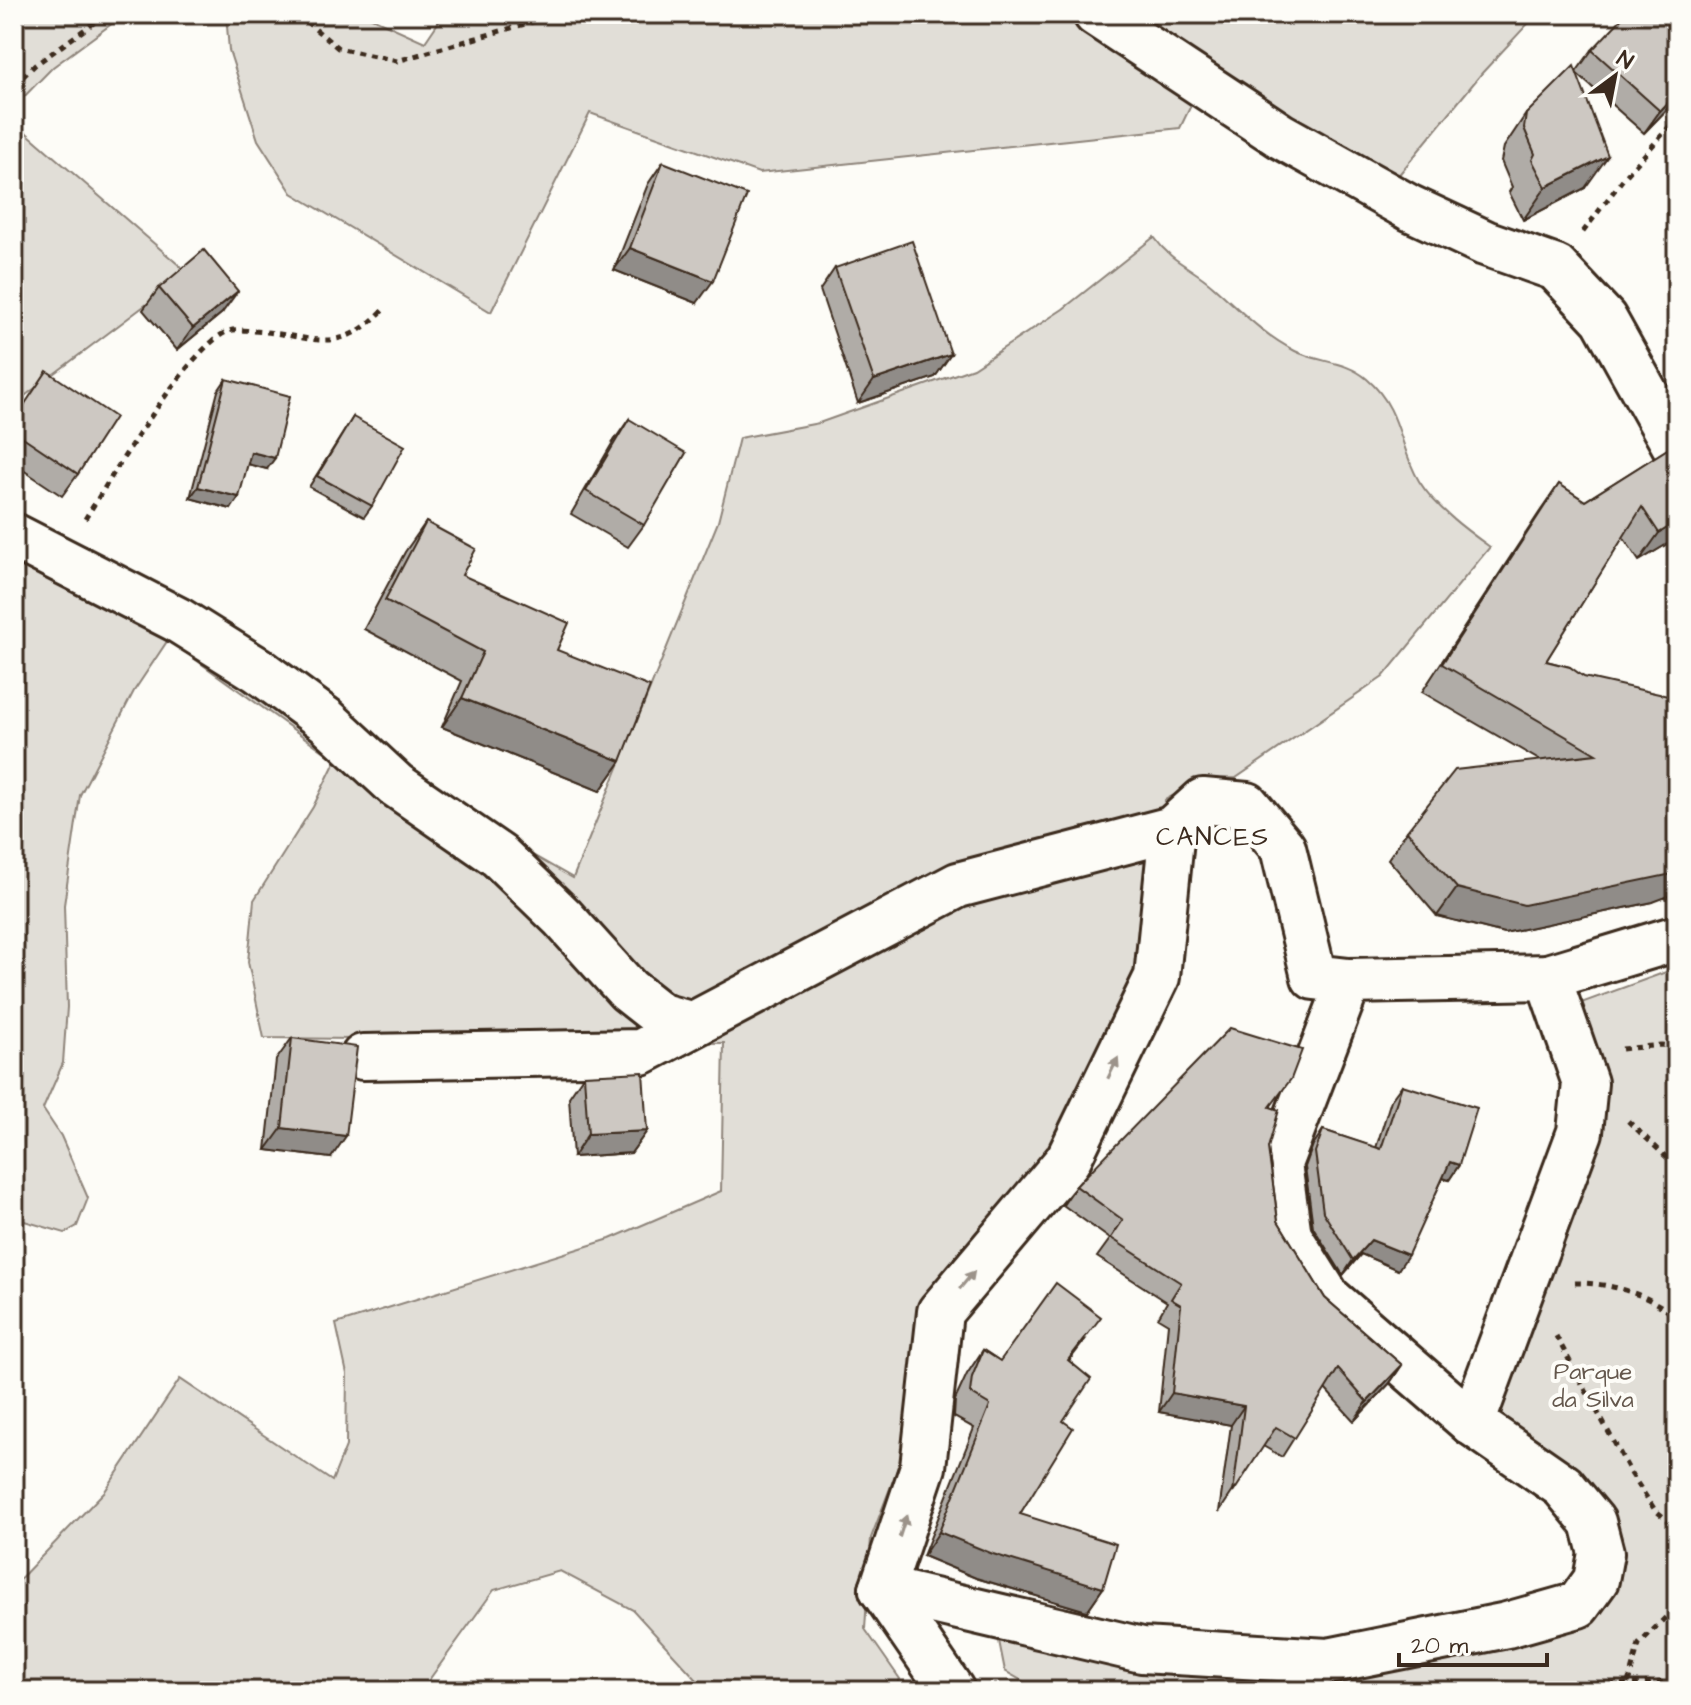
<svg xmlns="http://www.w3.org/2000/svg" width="1691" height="1705" font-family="'Architects Daughter',sans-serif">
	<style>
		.green { fill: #e1ded7; stroke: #8e847a; stroke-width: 2 }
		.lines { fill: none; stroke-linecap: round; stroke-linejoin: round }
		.minor-casing { stroke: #3b2a1e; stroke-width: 50 }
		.path { stroke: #3b2a1e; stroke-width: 5; stroke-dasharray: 6 6; stroke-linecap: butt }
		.minor { stroke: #fdfcf7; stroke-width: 44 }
		.wall { fill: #b0aca7; stroke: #3b2a1e; stroke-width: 2 }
		.shaded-wall { fill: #908c88; stroke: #3b2a1e; stroke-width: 2 }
		.building { fill: #cdc8c2; stroke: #3b2a1e; stroke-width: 2 }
		.oneway { fill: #9c938a }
		.labels { text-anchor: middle; stroke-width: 8; stroke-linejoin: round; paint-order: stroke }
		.park-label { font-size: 24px; fill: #64574c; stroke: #fdfcf7 }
		.neighbourhood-label { font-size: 26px; letter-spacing: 2px; fill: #3b2a1e; stroke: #fdfcf7 }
	</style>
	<rect width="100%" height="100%" fill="#fdfcf7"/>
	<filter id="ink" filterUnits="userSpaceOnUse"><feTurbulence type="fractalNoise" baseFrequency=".0125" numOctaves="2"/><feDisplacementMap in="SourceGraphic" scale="16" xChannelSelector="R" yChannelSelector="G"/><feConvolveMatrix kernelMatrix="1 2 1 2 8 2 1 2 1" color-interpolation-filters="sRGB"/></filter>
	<g filter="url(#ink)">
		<!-- green -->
		<g class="green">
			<polygon points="14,14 125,14 53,67 14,107"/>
			<polygon points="226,14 363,14 425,42 444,14 1537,14 1482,73 1393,182 1195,97 1180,128 759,173 590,113 491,312 292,193 258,140 229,50"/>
			<polygon points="14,122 188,273 14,404"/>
			<path d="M1154,237C1172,263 1192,267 1214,287C1241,311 1262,334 1295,351C1319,363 1345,360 1367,379C1402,409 1399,448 1419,481C1435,507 1466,530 1490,547L1383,677L1236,778L1205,779L1165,800L1160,859L1126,1009L1051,1144L936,1290L905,1449L871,1538L865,1629L900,1679L894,1691H707L633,1610L560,1571L494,1590L421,1691H14V1585L105,1491L180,1379L332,1481L346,1446L347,1374L336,1324L610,1239L721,1191L724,1043L264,1038L248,962L254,900L313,807L336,760L168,640L134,691L80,795L64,905L67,1007L63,1063L43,1109L61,1136L88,1198L77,1226L65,1233L14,1218V516L234,627L487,829L573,878L718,522L739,438L819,423L973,368L1063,309Z"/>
			<polygon points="1677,968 1677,1691 1040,1691 1005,1671 998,1636 1287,1673 1611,1582 1503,1425 1500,1391 1605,1090 1581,1003"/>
		</g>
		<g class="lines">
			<!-- minor casing -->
			<g class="minor-casing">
				<g id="minor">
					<polyline points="1096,14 1281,136 1410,208 1485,243 1556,268 1604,319 1677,450"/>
					<polyline points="14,536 178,620 258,670 326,720 396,785 499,856 563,918 628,990 661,1016 690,1024"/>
					<polyline points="363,1057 641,1052 958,885 1172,829 1203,801 1247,805 1283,848 1314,977 1349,981"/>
					<polyline points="1472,1423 1580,1132 1585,1083 1548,977"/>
					<polyline points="882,1589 1142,1650 1328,1661 1507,1625 1578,1605 1596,1580 1601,1553 1593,1522 1563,1486 1472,1423 1328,1298 1289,1236 1279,1164 1349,981 1548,977 1677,938"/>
					<polyline points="952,1691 882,1589 923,1467 940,1312 1068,1160 1157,977 1172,829"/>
				</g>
			</g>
			<!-- path -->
			<g class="path">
				<polyline points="297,14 338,48 397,61 539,20 617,14"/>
				<polyline points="668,14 739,19 750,14"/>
				<polyline points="14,85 35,65 106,14"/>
				<polyline points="1583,232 1623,179 1677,118"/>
				<path d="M85,519C110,480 190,344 229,331C236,328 247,331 254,331C310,334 336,359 383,310"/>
				<polyline points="1622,1049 1661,1045 1677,1047"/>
				<polyline points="1628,1121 1677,1167"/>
				<path d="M1575,1283C1609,1282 1653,1295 1677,1319"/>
				<polyline points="1556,1336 1632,1475 1655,1510 1677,1528"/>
				<polyline points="1628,1683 1639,1644 1677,1606"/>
				<polyline points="1441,1690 1677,1682"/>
			</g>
			<!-- minor -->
			<use href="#minor" class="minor"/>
		</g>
		<!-- wall -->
		<g class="wall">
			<polygon points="1592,50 1677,99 1644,133 1576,73 1585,188 1523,220 1509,192 1512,187 1501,161 1504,147 1526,114 1576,72"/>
			<polygon points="663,162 697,303 614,270 648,184"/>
			<polygon points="835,268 951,354 935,377 858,403 820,290"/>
			<polygon points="159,288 222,313 177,350 143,310"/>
			<polygon points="226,379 267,469 248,464 231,509 190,498 218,391"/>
			<polygon points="353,417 372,506 364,517 309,487"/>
			<polygon points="14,419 78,474 62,496 14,464"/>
			<polygon points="629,419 644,525 628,547 571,514 613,442"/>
			<polygon points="1677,443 1677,538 1639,561 1623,537 1546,661 1570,667 1653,902 1504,933 1437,916 1388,859 1407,831 1539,760 1422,692 1539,513 1559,484 1585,501"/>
			<polygon points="426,522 462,575 557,650 621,761 600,791 442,727 462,681 364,629 405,552"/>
			<polygon points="292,1038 331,1158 266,1150 276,1060"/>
			<polygon points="584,1075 647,1131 631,1153 573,1157 569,1097"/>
			<polygon points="1402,1085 1459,1165 1449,1180 1443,1178 1398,1270 1361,1254 1343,1275 1313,1227 1305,1167 1313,1145 1323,1130 1376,1148 1391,1100"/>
			<polygon points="1271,1107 1268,1148 1278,1221 1325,1298 1402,1365 1389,1384 1354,1421 1325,1389 1282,1457 1263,1446 1219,1512 1231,1425 1159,1412 1168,1324 1158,1318 1167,1302 1097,1257 1110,1239 1063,1205 1076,1186"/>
			<polygon points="1085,1340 1069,1361 1063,1421 1020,1514 1103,1588 1087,1611 976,1578 923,1556 974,1428 954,1417 955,1400 967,1374 983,1350 1000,1361"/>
		</g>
		<!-- shaded-wall -->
		<g class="shaded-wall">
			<polygon points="1677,93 1677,99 1644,133 1660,111"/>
			<polygon points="1608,156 1585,188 1523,220 1546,187"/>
			<polygon points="630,248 713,281 697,303 614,270"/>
			<polygon points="238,291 222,313 177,350 193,328"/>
			<polygon points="951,354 935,377 858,403 874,380"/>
			<polygon points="251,452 275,458 267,469 243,463"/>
			<polygon points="198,487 239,497 231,509 190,498"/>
			<polygon points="1677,522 1677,538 1639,561 1659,533"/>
			<polygon points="462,698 621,761 600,791 442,727"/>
			<polygon points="1677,873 1677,893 1653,902 1504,933 1437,916 1457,888"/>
			<polygon points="282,1128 346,1136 331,1158 266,1150"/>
			<polygon points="647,1131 631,1153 573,1157 588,1134"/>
			<polygon points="1450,1162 1459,1165 1449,1180 1440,1177"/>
			<polygon points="1371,1240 1408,1255 1398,1270 1361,1254 1343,1275 1353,1260"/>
			<polygon points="1402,1365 1389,1384 1354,1421 1367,1402"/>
			<polygon points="1172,1393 1244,1406 1231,1425 1159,1412"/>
			<polygon points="939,1532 1103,1588 1087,1611 976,1578 923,1556"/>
		</g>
		<!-- building -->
		<g class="building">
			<polygon points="1626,14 1656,14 1677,34 1677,93 1660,111 1592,50"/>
			<polygon points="1574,66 1608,156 1546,187 1532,160 1535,154 1524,128 1526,114"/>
			<polygon points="663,162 747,195 713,281 630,248"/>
			<polygon points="912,241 951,354 874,380 835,268"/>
			<polygon points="204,250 238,291 193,328 159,288"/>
			<polygon points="47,371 115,417 78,474 14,431 14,420"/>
			<polygon points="226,379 290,396 275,458 251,452 239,497 198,487"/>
			<polygon points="353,417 405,446 372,506 317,476"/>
			<polygon points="629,419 686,453 644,525 586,491"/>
			<polygon points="1677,443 1677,522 1659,533 1642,507 1546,661 1570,667 1584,677 1677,698 1677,873 1524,905 1457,888 1407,831 1455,770 1596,754 1442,664 1559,484 1585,501"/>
			<polygon points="426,522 476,549 462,575 569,623 557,650 650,687 621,761 462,698 483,652 385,600"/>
			<polygon points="1230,1028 1302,1050 1291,1079 1270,1107 1279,1110 1268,1148 1278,1221 1325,1298 1402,1365 1367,1402 1338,1369 1295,1438 1276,1427 1233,1493 1244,1406 1172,1393 1181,1305 1171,1299 1181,1283 1111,1238 1123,1220 1076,1186"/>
			<polygon points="292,1038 357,1047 346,1136 282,1128"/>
			<polygon points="643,1072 647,1131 588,1134 584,1075"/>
			<polygon points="1402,1085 1477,1108 1459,1165 1450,1162 1408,1255 1371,1240 1353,1260 1323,1212 1315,1152 1323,1130 1381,1149"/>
			<polygon points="1056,1283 1101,1317 1068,1360 1091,1379 1063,1421 1073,1428 1020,1514 1116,1544 1103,1588 993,1554 939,1532 990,1405 970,1393 972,1377 983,1350 1000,1361"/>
		</g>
		<!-- one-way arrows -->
		<defs><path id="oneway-solid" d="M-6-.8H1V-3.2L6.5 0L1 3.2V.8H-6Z" transform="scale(2)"/></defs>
		<g class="oneway">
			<use href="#oneway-solid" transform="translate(1113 1068) rotate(-64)"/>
			<use href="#oneway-solid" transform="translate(967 1280) rotate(-50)"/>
			<use href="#oneway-solid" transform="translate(903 1526) rotate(-72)"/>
		</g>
	</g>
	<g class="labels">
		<!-- park labels -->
		<g class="park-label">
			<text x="1593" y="1379">Parque<tspan x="1593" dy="28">da Silva</tspan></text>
		</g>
		<!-- neighbourhood labels -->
		<g class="neighbourhood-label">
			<text x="1213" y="845">CANCES</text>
		</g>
	</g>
	<!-- margin -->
	<rect width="1691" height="1705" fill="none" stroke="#fdfcf7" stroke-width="48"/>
	<rect x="24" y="24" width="1643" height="1657" fill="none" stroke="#3b2a1e" stroke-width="3" filter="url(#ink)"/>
	<!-- north arrow -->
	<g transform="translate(1615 76) rotate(32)" stroke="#fdfcf7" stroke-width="6" paint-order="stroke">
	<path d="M0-6L14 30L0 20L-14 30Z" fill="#3b2a1e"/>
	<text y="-12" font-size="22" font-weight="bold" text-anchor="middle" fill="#3b2a1e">N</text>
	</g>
	<!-- scale -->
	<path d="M1399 1653v12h148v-12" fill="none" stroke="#3b2a1e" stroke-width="4"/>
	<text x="1411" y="1653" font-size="24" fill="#3b2a1e" stroke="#fdfcf7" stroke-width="6" paint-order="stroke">20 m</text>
</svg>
